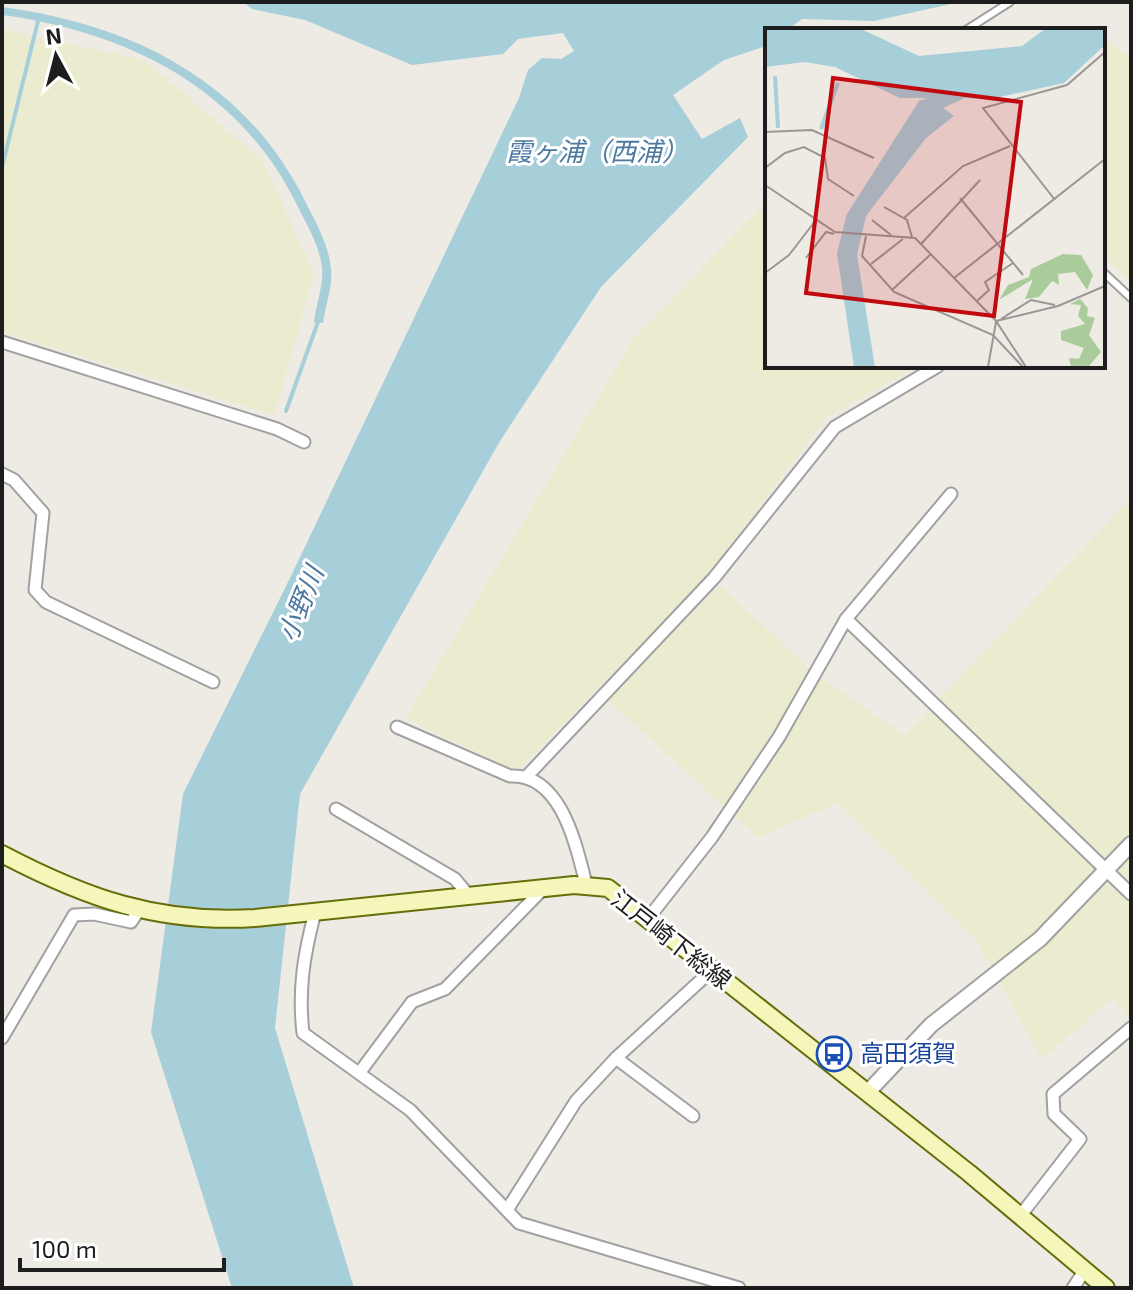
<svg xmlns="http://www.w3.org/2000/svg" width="1133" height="1290" font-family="'Exo 2','Noto Sans JP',sans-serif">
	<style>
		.farmland { fill: #ebeccf }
		.water { fill: #a6cfda }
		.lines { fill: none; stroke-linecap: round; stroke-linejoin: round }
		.stream { stroke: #a6cfda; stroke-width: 4 }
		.service-casing { stroke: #a1a1a1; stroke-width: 10 }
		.minor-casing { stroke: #a1a1a1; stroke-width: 15 }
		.tertiary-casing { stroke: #a1a1a1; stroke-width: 18 }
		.secondary-casing { stroke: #666e0a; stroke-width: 20 }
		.service { stroke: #fff; stroke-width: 6 }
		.minor { stroke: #fff; stroke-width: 11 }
		.tertiary { stroke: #fff; stroke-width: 14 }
		.secondary { stroke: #f5f6b9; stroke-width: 16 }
		.labels { text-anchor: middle; stroke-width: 6; stroke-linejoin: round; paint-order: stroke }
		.street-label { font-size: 24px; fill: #1d1d1d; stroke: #fff }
		.transit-label { font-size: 24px; fill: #164399; stroke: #fff; text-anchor: start }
		.water-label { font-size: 26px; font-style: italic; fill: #4c79a0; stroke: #fff }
		.inset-river { fill: none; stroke: #a6cfda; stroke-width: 4 }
		.inset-road { fill: none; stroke: #9a9894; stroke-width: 2 }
		.view { fill: #c10a0f; fill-opacity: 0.15; stroke: #c10a0f; stroke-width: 4 }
		.inset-edge { fill: none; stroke: #1d1d1d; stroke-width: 4 }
	</style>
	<rect width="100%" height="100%" fill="#eeeae4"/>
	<!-- farmland -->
	<g class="farmland">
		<polygon points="2,29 144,60 263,161 314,274 274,415 2,332"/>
		<polygon points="1103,36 1131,60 1131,282 1108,261 1103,263"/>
		<polygon points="767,201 767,366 918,366 828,416 705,578 516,772 406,718 634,338"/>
		<polygon points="1131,498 1131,1022 1113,998 1042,1059 977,941 837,803 758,838 608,700 720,585 811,671 905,735"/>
	</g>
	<!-- water -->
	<g class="water">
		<polygon points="243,2 960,2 874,21 802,19 787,30 767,30 767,44 763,47 724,60 673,95 702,139 740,118 748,137 601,287 500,441 300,794 275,1028 354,1288 232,1288 151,1032 183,794 291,576 519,98 528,70 542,58 561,59 574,51 563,33 518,39 503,54 412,65 305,20 252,9"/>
		<path d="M2,7C131,24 245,80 305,201C316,223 329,245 331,269C333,286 325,307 323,323L314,322C316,305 324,284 322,267C319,245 307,225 297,205C239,87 127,32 2,15Z"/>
	</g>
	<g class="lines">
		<!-- stream -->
		<g class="stream">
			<polyline points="2,167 39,17"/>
			<polyline points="286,411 319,319"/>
		</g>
		<!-- service casing -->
		<g class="service-casing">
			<g id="service">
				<polyline points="966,30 1010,2"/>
				<polyline points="1103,272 1131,298"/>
			</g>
		</g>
		<!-- minor casing -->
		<g class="minor-casing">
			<g id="minor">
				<polyline points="2,342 277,429 304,442"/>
				<polyline points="2,474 14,480 43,513 35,590 46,602 213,682"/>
				<polyline points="846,619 1131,894"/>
				<path d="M397,727L510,776C561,773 576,845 586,884"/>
				<polyline points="528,775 714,578 835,427 938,366"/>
				<polyline points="336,809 455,879 470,897"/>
				<path d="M315,912C304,954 298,989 303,1033L410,1110L519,1223L739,1288"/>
				<polyline points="647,920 712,837 779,737 846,619 951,494"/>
				<polyline points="2,1038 74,915 94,914 131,922 139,910"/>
				<polyline points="616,1058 693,1116"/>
				<polyline points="360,1072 412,1002 445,989 543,889"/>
				<polyline points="507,1210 576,1101 616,1058 711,971"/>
				<polyline points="1020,1216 1080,1139 1054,1114 1053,1094 1131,1028"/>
				<polyline points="1073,1288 1085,1270"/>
			</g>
		</g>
		<!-- tertiary casing -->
		<g class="tertiary-casing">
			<polyline id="tertiary" points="867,1093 931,1025 1040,939 1131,844"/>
		</g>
		<!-- secondary casing -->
		<g class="secondary-casing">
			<path id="secondary" d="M2,854C86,898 158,924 255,918L574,885L608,888L969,1173L1106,1288"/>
		</g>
		<!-- service -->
		<use href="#service" class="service"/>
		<!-- minor -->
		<use href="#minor" class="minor"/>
		<!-- tertiary -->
		<use href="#tertiary" class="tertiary"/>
		<!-- secondary -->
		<use href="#secondary" class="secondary"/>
	</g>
	<!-- icons -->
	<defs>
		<g id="bus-ring" transform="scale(1.8)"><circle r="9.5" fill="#fff" stroke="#1a4fb4" stroke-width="1.5"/><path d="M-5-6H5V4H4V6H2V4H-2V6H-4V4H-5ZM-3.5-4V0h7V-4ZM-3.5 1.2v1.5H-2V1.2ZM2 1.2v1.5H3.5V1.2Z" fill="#1a4fb4"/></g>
	</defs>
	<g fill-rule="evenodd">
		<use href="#bus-ring" x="834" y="1054"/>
	</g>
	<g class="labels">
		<!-- street labels -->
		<g class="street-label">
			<text transform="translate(671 940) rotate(38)" y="8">江戸崎下総線</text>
		</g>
		<!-- transit labels -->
		<g class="transit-label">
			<text x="860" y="1062">高田須賀</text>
		</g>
		<!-- water labels -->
		<g class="water-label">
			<text x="597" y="161">霞ヶ浦（西浦）</text>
			<text transform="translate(301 604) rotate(-68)" y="9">小野川</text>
		</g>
	</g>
	<!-- overview -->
	<g transform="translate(765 28)">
		<rect width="340" height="340" fill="#eeeae4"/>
		<path d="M298,226L316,227L328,247L322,262L310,244L293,246L294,257L287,253L274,269L260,271L268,251L234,272L243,257L264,249L266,241ZM315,271L323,280L322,288L330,290L324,307L336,324L323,339H306L304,330L314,331L319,320L296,312V303L320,296L313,288L316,277L305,276Z" fill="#aacb9a"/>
		<path d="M0,1H96L154,28L257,18L280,1H340V17L299,55L225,71L200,70L178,80L189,88L161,110L101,188L92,227L110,339H89L72,225L82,186L154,73L162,70H135L70,39L40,34L0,39Z" fill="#a6cfda"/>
		<path class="inset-river" d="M10,48L13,100M56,101L73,55"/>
		<path class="inset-road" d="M0,104L47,102L109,130M0,140L20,125L39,119L60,130L63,151L89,168M0,157L70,204L150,210L231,293L261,339M195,170L258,247M290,172L218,80L302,57L340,24M119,179L142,192L147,209M139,190L198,138L245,118M107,192L126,207M101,208L97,228L129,264L228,307L258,339M156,216L215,152M41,230L61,204L69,206M106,236L138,211M0,245L24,227L51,192M189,250L340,131M127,262L166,226M212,273L224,262L220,254L248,235M236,291L266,272L290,277M231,293L293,278L340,258M223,339L231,294"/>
		<path class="view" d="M68,50L256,74L229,288L41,265Z"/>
		<rect width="340" height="340" class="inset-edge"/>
	</g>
	<!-- border -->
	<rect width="1133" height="1290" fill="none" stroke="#1d1d1d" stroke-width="8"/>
	<!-- north arrow -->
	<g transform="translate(56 56) rotate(353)" stroke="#ffffff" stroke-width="6" paint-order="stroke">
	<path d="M0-6L14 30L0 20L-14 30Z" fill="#1d1d1d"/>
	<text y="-12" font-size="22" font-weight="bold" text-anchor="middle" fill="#1d1d1d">N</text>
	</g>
	<!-- scale -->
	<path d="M20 1258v12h204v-12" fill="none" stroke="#1d1d1d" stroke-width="4"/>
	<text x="32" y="1258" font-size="24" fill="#1d1d1d" stroke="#ffffff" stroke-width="6" paint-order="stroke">100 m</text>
</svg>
